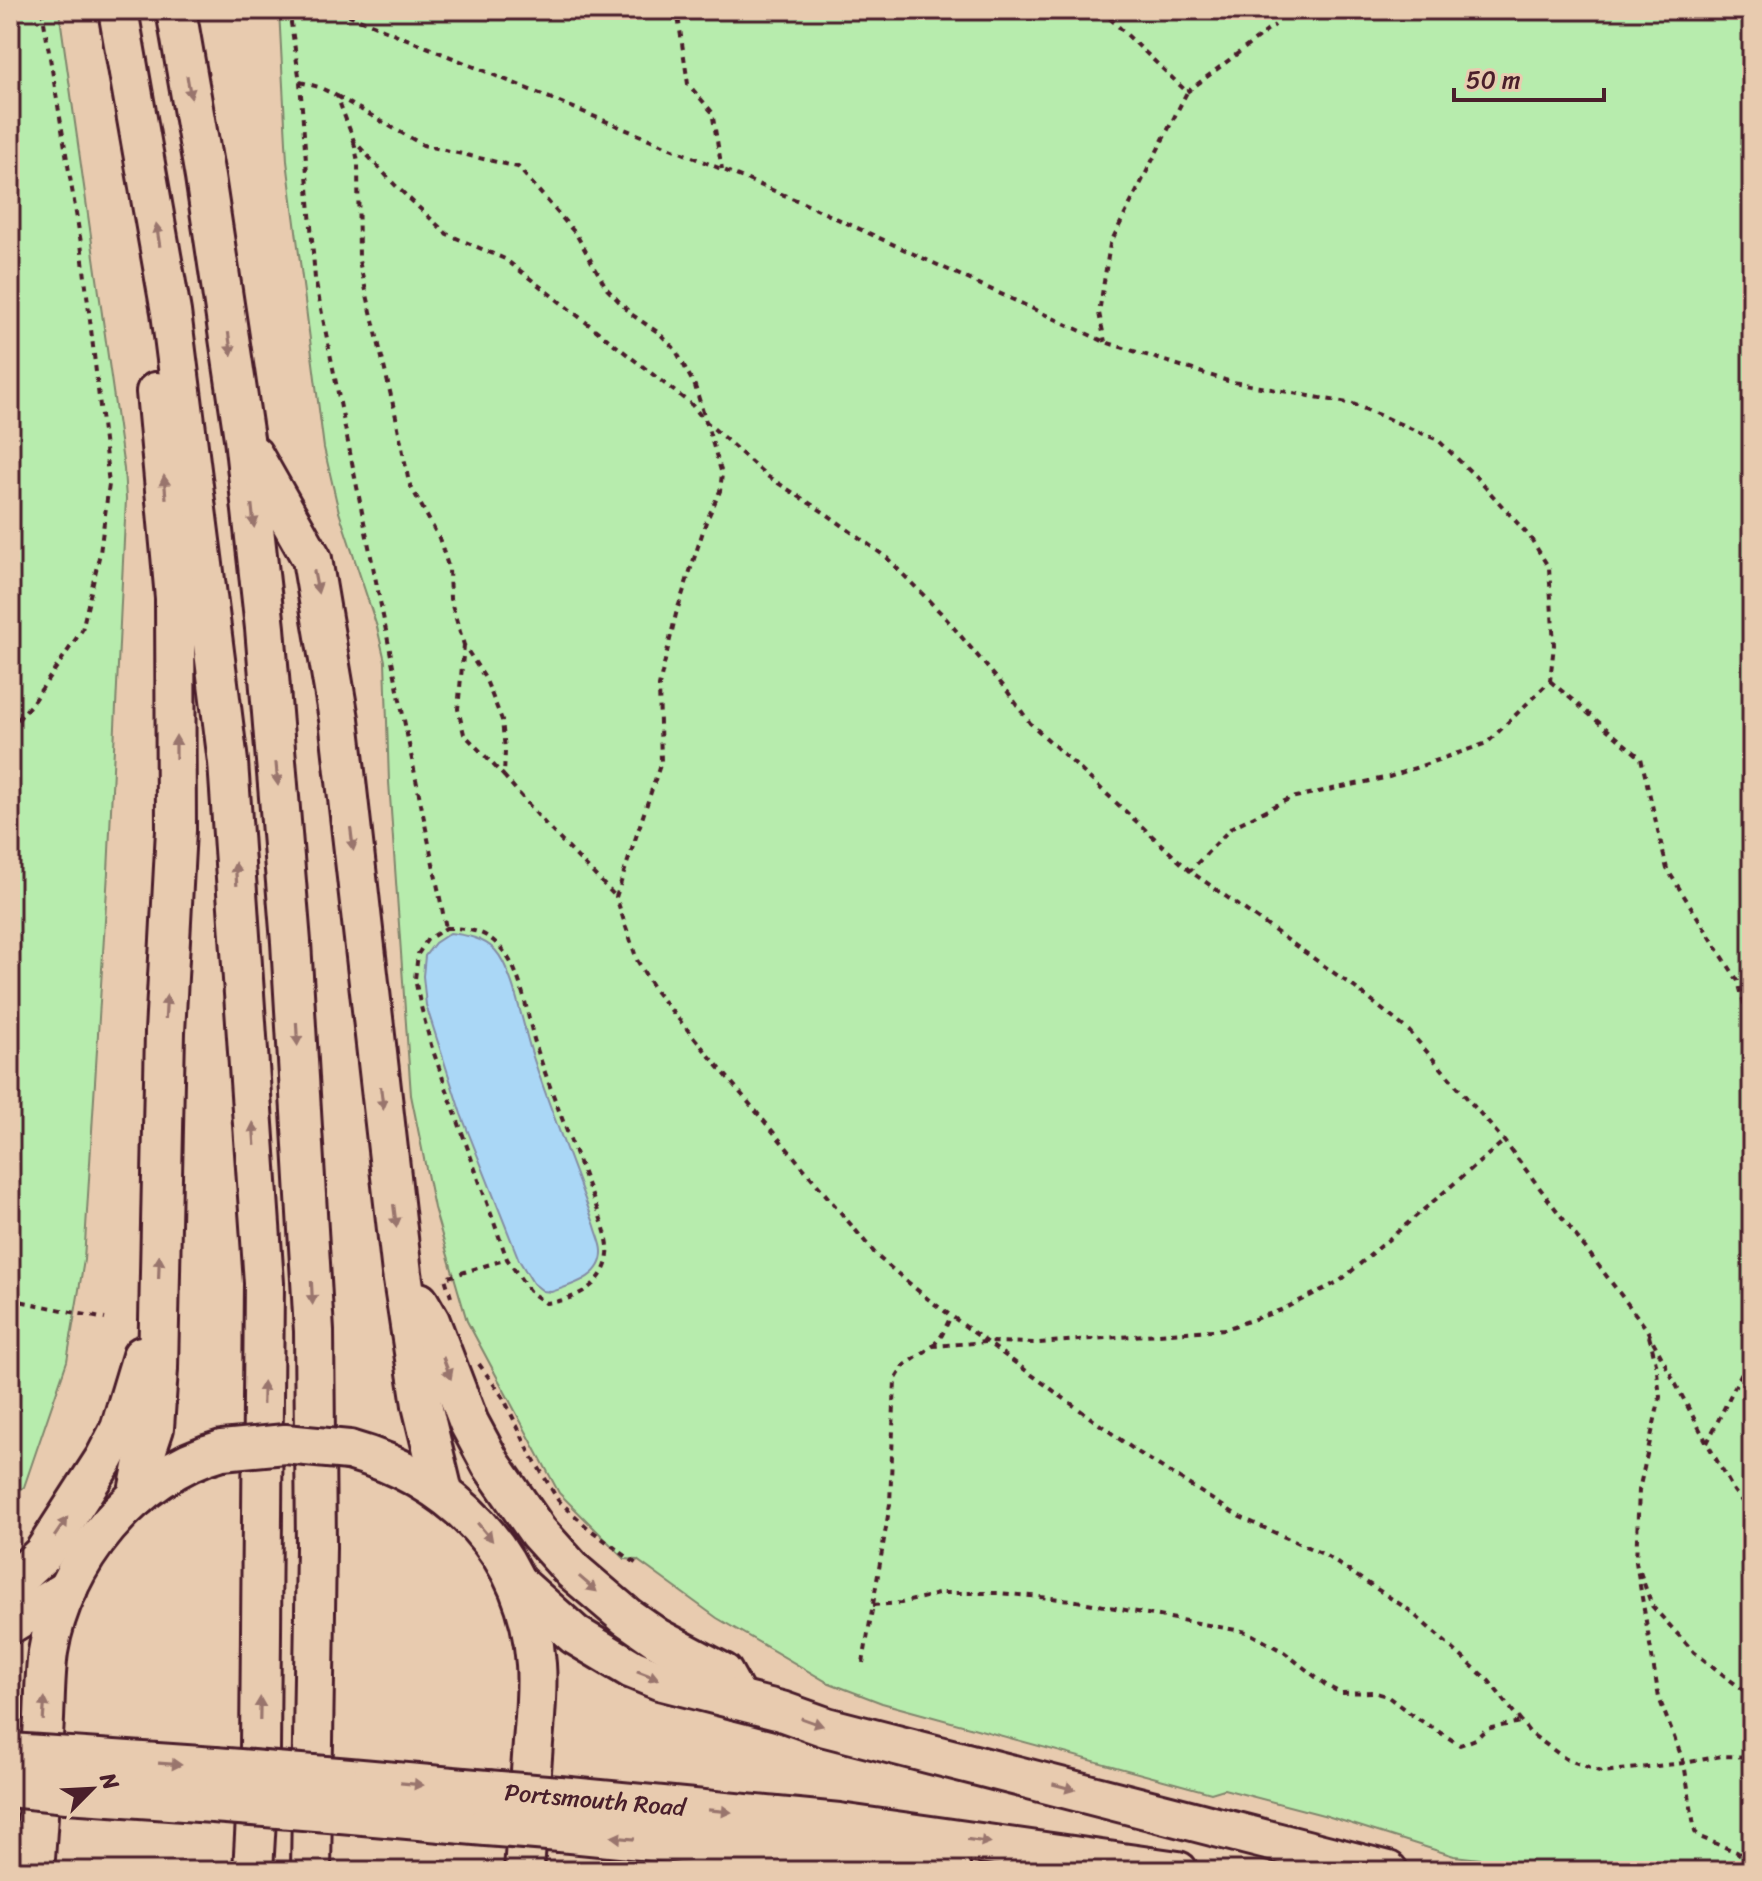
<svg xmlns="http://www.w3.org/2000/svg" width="1762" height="1881" font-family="Sriracha,sans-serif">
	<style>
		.green { fill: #b7ecad; stroke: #80866c; stroke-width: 2 }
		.water { fill: #aad7f6; stroke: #848da5; stroke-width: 2 }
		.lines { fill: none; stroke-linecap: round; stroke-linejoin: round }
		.highway-casing { stroke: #4a1f2b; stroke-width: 44 }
		.path { stroke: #4a1f2b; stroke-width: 4; stroke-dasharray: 6 6; stroke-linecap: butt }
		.highway { stroke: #e8cbaf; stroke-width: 38 }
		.highway-bridge-casing { stroke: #4a1f2b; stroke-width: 44; stroke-linecap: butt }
		.highway-bridge { stroke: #e8cbaf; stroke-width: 38 }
		.oneway { fill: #99756d }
		.labels { text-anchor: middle; stroke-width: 8; stroke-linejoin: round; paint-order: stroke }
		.street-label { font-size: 24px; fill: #4a1f2b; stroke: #e8cbaf }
	</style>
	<rect width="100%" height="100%" fill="#e8cbaf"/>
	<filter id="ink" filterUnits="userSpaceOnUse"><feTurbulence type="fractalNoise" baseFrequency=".0125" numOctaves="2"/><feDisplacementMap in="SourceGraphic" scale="16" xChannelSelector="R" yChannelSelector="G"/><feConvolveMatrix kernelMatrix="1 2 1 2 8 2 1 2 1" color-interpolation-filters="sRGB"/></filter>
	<g filter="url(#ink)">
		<!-- green -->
		<g class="green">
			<polygon points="10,10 59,10 124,469 126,499 108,872 84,1260 67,1361 24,1487 10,1498"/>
			<polygon points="279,10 1752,10 1752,1865 1729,1871 1586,1871 1454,1856 1327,1816 1224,1789 1211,1793 882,1703 827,1682 717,1618 637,1560 625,1559 559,1493 467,1321 434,1208 411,1095 389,782 385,661 377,627 339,512 324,448 287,161"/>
		</g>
		<!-- water -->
		<path class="water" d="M450,933C466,935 483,938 495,950C513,969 523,1027 532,1054C551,1112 574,1169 595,1226C597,1234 602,1244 602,1251C603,1278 571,1285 551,1292L543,1291L533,1283L519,1260L461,1114L426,1005L423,976L425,956L435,943Z"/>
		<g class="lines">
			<!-- highway casing -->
			<g class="highway-casing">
				<g id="highway">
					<polyline points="118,10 171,312 228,762 264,1283 260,1749 253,1871"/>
					<polyline points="176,10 205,177 244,438 265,628 291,942 314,1331 316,1547 311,1871"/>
					<polyline points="253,455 312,559 339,719 402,1273 422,1405 443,1492"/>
					<polyline points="419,1302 430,1321 469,1423 491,1464 538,1532 573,1571 627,1617 657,1638 723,1673 738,1700"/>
					<path d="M349,1450C453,1479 528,1552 536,1664C538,1690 535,1717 533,1743C530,1786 527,1828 524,1871"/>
					<polyline points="137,1497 146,1452 154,1428 158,1369 165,1032 176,830 175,598 156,392"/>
					<polyline points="517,1583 575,1635 632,1669 659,1680 781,1711 826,1727 1388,1871"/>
					<polyline points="10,1585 43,1554 105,1458 120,1429 142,1356"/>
					<polyline points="10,1624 68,1589"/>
					<polyline points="70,1757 215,1767"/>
					<polyline points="338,1777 487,1790"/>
					<polyline points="67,1793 213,1803"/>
					<polyline points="559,1796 839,1823 1178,1871"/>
					<polyline points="341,1813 486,1826"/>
					<polyline points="560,1832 951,1871"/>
					<path d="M34,1871C38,1820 41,1770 44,1719C45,1697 45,1674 48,1652C62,1563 134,1474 222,1450"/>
				</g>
			</g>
			<!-- path -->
			<g class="path">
				<polyline points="289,10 300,82 315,279 446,928"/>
				<polyline points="337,10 801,202 1105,342 1228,381 1353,404 1438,440 1476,477 1530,537 1549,568 1554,645 1550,681 1487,743 1389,777 1291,798 1232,827 1190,871"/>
				<polyline points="672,10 678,16 688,84 712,112 722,169"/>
				<polyline points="1101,10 1187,92 1110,244 1099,313 1105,342"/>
				<polyline points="300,82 319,87 337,96 354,141 396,186 447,234 505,259 692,405 704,420 767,476 828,515 887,558 942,614 1005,688 1030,723 1190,871 1354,987 1409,1031 1504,1141 1646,1328 1707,1443 1734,1491 1752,1514"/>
				<polyline points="1187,92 1275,25"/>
				<polyline points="337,96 423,145 518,167 576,234 607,289 631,314 659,333 675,349 695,386 722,474 720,491 706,522 676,614 659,686 661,762 616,897 637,960 655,991 878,1257 928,1299 1136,1451 1240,1517 1323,1554 1409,1610 1489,1681 1530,1733 1566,1759 1602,1772 1684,1763 1695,1832 1700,1837 1737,1852 1752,1864"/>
				<polyline points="354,142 358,162 359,261 396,417 409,483 439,538 449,569 450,599 464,645 485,678 502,720 505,750 504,776 548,827 616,897"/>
				<polyline points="464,645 458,709 464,734 504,776"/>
				<polyline points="1550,681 1641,758 1667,869 1738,981 1752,1034"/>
				<polyline points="10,729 32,703 82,630 100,553 109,484 81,243 42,10"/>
				<path d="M446,928C465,928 483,930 497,944C523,969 526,1014 536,1046C550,1089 567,1131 583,1173C590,1193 611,1236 608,1255C605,1286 572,1301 546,1303L530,1292L507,1259L431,1045L420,1003L415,979L418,954L427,940Z"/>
				<polyline points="451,1297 445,1278 507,1259"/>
				<polyline points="10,1299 105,1319"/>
				<polyline points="1649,1336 1656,1363 1660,1397 1639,1490 1636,1562 1659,1698 1684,1763 1722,1756 1752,1757"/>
				<polyline points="933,1346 942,1335 951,1316"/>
				<polyline points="479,1364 503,1397 530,1453 558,1500 588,1528 638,1565"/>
				<polyline points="1707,1443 1752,1352"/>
				<polyline points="1640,1572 1652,1606 1694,1652 1752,1697"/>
				<polyline points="873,1605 901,1603 942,1593 999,1593 1071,1600 1247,1632 1284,1652 1327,1686 1341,1693 1372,1692 1387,1696 1412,1715 1460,1745 1476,1739 1486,1729 1520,1722"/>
				<polyline points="863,1663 890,1504 895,1380 904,1366 933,1346 987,1342 1039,1343 1225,1329 1281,1310 1340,1281 1504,1141"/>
			</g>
			<!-- highway -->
			<use href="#highway" class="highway"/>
			<!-- highway-bridge casing -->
			<g class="highway-bridge-casing">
				<g id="highway-bridge">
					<polyline points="222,1450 285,1444 349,1450"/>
					<polyline points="10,1753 70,1757"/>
					<polyline points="215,1767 338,1777"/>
					<polyline points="10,1787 67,1793"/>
					<polyline points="487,1790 559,1796"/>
					<polyline points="213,1803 341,1813"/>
					<polyline points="486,1826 560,1832"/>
				</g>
			</g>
			<!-- highway-bridge -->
			<use href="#highway-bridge" class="highway-bridge"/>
		</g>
		<!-- one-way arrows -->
		<defs><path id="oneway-solid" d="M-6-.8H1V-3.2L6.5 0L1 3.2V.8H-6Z" transform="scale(2)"/></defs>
		<g class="oneway">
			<use href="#oneway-solid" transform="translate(189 87) rotate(80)"/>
			<use href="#oneway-solid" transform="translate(158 235) rotate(-99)"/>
			<use href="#oneway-solid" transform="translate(230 344) rotate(82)"/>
			<use href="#oneway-solid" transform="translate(165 487) rotate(-95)"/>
			<use href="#oneway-solid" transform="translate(253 516) rotate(84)"/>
			<use href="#oneway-solid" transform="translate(316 582) rotate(79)"/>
			<use href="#oneway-solid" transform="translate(176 747) rotate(-90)"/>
			<use href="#oneway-solid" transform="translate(277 774) rotate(85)"/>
			<use href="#oneway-solid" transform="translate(352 839) rotate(83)"/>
			<use href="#oneway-solid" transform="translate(236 874) rotate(-94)"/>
			<use href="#oneway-solid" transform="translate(166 1007) rotate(-87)"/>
			<use href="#oneway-solid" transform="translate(297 1034) rotate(87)"/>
			<use href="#oneway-solid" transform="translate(382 1098) rotate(83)"/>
			<use href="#oneway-solid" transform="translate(254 1134) rotate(-94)"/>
			<use href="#oneway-solid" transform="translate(395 1216) rotate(83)"/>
			<use href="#oneway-solid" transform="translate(159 1267) rotate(-88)"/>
			<use href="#oneway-solid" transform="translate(312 1293) rotate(87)"/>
			<use href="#oneway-solid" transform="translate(447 1368) rotate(70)"/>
			<use href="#oneway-solid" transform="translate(263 1393) rotate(-89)"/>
			<use href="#oneway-solid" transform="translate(61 1527) rotate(-56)"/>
			<use href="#oneway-solid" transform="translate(485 1532) rotate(50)"/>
			<use href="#oneway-solid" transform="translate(588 1584) rotate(41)"/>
			<use href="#oneway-solid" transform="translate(648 1675) rotate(21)"/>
			<use href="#oneway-solid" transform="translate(44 1709) rotate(-86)"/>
			<use href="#oneway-solid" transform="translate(260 1709) rotate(-89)"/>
			<use href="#oneway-solid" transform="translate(812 1722) rotate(19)"/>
			<use href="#oneway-solid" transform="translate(170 1764) rotate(4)"/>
			<use href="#oneway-solid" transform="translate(412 1784) rotate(5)"/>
			<use href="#oneway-solid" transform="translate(1064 1787) rotate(15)"/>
			<use href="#oneway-solid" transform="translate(720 1811) rotate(5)"/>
			<use href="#oneway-solid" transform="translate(623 1838) rotate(-175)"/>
			<use href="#oneway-solid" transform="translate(979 1841) rotate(8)"/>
		</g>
	</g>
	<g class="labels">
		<!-- street labels -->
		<g class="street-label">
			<text transform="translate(595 1800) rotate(5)" y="8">Portsmouth Road</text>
		</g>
	</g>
	<!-- margin -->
	<rect width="1762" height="1881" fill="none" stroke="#e8cbaf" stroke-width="40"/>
	<rect x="20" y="20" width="1722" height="1841" fill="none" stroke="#4a1f2b" stroke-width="3" filter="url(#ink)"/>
	<!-- north arrow -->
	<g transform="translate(92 1789) rotate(66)" stroke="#e8cbaf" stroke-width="6" paint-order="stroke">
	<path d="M0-6L14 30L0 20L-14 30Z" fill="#4a1f2b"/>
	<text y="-12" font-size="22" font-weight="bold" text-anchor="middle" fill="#4a1f2b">N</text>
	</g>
	<!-- scale -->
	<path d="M1454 88v12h150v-12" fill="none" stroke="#4a1f2b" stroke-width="4"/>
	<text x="1466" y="88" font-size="24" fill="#4a1f2b" stroke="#e8cbaf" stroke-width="6" paint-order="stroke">50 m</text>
</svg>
